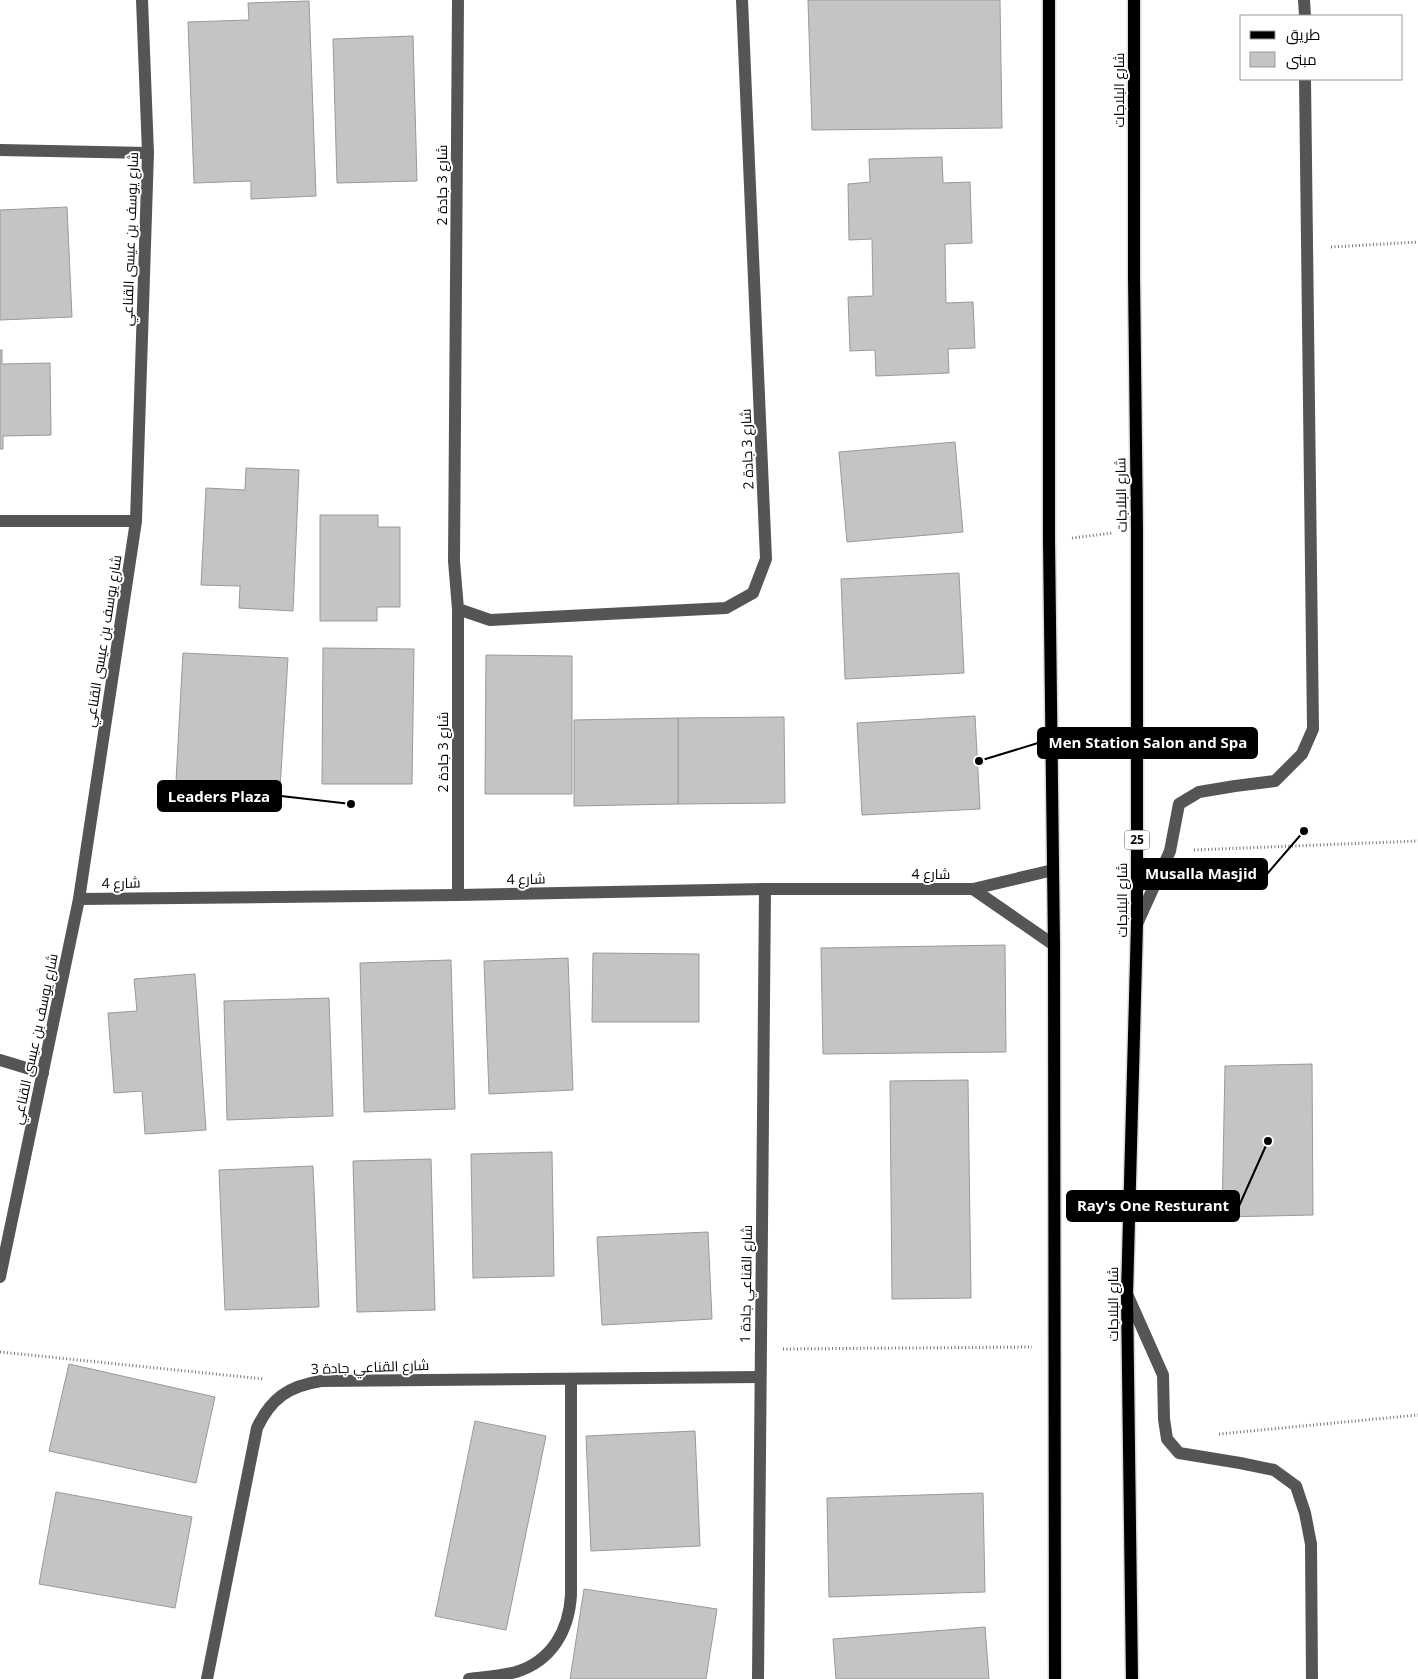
<svg xmlns="http://www.w3.org/2000/svg" width="1418" height="1679" font-family="'Open Sans',Cairo,sans-serif">
	<style>
		.building { fill: #c4c4c4; stroke: #999 }
		.lines { fill: none; stroke-linecap: round; stroke-linejoin: round }
		.major-casing { stroke: #dbdbdb; stroke-width: 15 }
		.path { stroke: #777; stroke-width: 3; stroke-dasharray: 1 2.5; stroke-linecap: butt }
		.minor { stroke: #555; stroke-width: 12 }
		.major { stroke: #000; stroke-width: 12 }
		.labels { text-anchor: middle; stroke-width: 4; stroke-linejoin: round; paint-order: stroke }
		.shield { fill: #fff; stroke: #4c4c4c; stroke-width: 1 }
		.shield-label { font-size: 12px; font-weight: bold; fill: #000 }
		.street-label { font-size: 14px; fill: #000; stroke: #fff }
		.leader { fill: none; stroke: #000; stroke-width: 2 }
		.callout-dot { fill: #000; stroke: #fff; stroke-width: 2 }
		.callout { fill: #000; stroke: #000; stroke-width: 2 }
		.callout-label { font-size: 15px; text-anchor: middle; font-weight: bold; fill: #fff }
	</style>
	<rect width="100%" height="100%" fill="#fff"/>
	<!-- building -->
	<g class="building">
		<polygon points="808,0 1000,0 1002,128 812,130"/>
		<polygon points="309,1 316,196 251,199 251,181 194,183 188,22 249,20 248,3"/>
		<polygon points="413,36 417,181 337,183 333,39"/>
		<polygon points="942,157 943,183 970,182 972,243 945,244 946,303 973,302 975,348 948,349 949,373 876,376 875,350 850,351 848,297 873,296 872,239 849,240 848,184 870,182 869,159"/>
		<polygon points="67,207 72,317 0,320 0,210"/>
		<polygon points="0,350 2,350 2,364 50,363 51,435 3,436 3,449 0,449"/>
		<polygon points="955,442 963,532 847,542 839,452"/>
		<polygon points="246,468 299,470 293,611 239,608 240,586 201,585 206,488 245,490"/>
		<polygon points="320,515 378,515 378,527 400,527 400,607 377,607 377,621 320,621"/>
		<polygon points="959,573 964,673 845,679 841,579"/>
		<polygon points="323,648 414,649 412,784 322,784"/>
		<polygon points="183,653 288,658 279,805 175,799"/>
		<polygon points="486,655 572,656 572,794 485,794"/>
		<polygon points="975,716 980,809 862,815 857,723"/>
		<polygon points="784,717 785,803 678,804 678,718"/>
		<polygon points="678,718 678,804 574,806 574,720"/>
		<polygon points="1005,945 1006,1052 823,1054 821,948"/>
		<polygon points="593,953 699,954 699,1022 592,1022"/>
		<polygon points="568,958 573,1090 489,1094 484,961"/>
		<polygon points="451,960 455,1109 364,1112 360,963"/>
		<polygon points="195,974 206,1130 145,1134 142,1091 114,1093 108,1013 137,1011 134,979"/>
		<polygon points="329,998 333,1116 227,1120 224,1001"/>
		<polygon points="1312,1064 1313,1215 1222,1217 1225,1066"/>
		<polygon points="968,1080 971,1298 892,1299 890,1081"/>
		<polygon points="552,1152 554,1276 473,1278 471,1154"/>
		<polygon points="431,1159 435,1310 357,1312 353,1161"/>
		<polygon points="313,1166 319,1307 225,1310 219,1170"/>
		<polygon points="708,1232 712,1319 602,1325 597,1237"/>
		<polygon points="69,1364 215,1397 196,1483 49,1451"/>
		<polygon points="475,1421 546,1436 506,1630 435,1616"/>
		<polygon points="695,1431 700,1546 591,1551 586,1436"/>
		<polygon points="56,1492 192,1517 175,1608 39,1584"/>
		<polygon points="983,1493 985,1592 829,1597 827,1498"/>
		<polygon points="584,1589 717,1609 706,1679 570,1679"/>
		<polygon points="985,1627 989,1679 836,1679 833,1639"/>
	</g>
	<g class="lines">
		<!-- major casing -->
		<g class="major-casing">
			<g id="major">
				<polyline points="1049,0 1049,540 1054,945 1055,1679"/>
				<polyline points="1132,1679 1127,1294 1137,924 1137,531 1134,276 1134,0"/>
			</g>
		</g>
		<!-- path -->
		<g class="path">
			<polyline points="1331,247 1418,242"/>
			<polyline points="1072,538 1113,533"/>
			<polyline points="1194,850 1418,841"/>
			<polyline points="783,1349 1032,1347"/>
			<polyline points="0,1352 264,1379"/>
			<polyline points="1219,1434 1418,1415"/>
		</g>
		<!-- minor -->
		<g class="minor">
			<polyline points="458,0 454,561 458,609 490,620 726,608 753,593 766,559 742,0"/>
			<polyline points="1304,0 1305,16"/>
			<polyline points="0,150 148,153"/>
			<polyline points="0,521 136,521"/>
			<polyline points="973,889 1054,945"/>
			<polyline points="458,895 458,609"/>
			<polyline points="79,899 458,895 765,889 973,889 1053,870"/>
			<polyline points="1137,924 1170,851 1179,804 1199,792 1235,786 1275,781 1302,754 1313,729 1305,79"/>
			<polyline points="0,1060 43,1073"/>
			<polyline points="0,1277 79,899 136,521 148,153 142,0"/>
			<polyline points="1127,1294 1163,1375 1164,1419 1167,1439 1179,1453 1240,1463 1274,1470 1296,1486 1305,1513 1311,1544 1312,1679"/>
			<path d="M207,1679L257,1428C271,1398 289,1386 321,1381L760,1377"/>
			<path d="M469,1679C484,1677 501,1676 516,1672C552,1661 569,1630 571,1595V1379"/>
			<polyline points="758,1679 765,889"/>
		</g>
		<!-- major -->
		<use href="#major" class="major"/>
	</g>
	<g class="labels">
		<!-- shield labels -->
		<rect class="shield" x="1124.5" y="830.5" width="25" height="19" rx="4"/>
		<g class="shield-label">
			<text x="1137" y="844">25</text>
		</g>
		<!-- street labels -->
		<g class="street-label">
			<text transform="translate(1119 90) rotate(-90)" y="5">شارع البلاجات</text>
			<text transform="translate(442 185) rotate(-90)" y="5">شارع 3 جادة 2</text>
			<text transform="translate(130 239) rotate(-88)" y="5">شارع يوسف بن عيسى القناعي</text>
			<text transform="translate(747 449) rotate(-92)" y="5">شارع 3 جادة 2</text>
			<text transform="translate(1121 495) rotate(-91)" y="5">شارع البلاجات</text>
			<text transform="translate(103 641) rotate(-81)" y="5">شارع يوسف بن عيسى القناعي</text>
			<text transform="translate(443 752) rotate(-90)" y="5">شارع 3 جادة 2</text>
			<text x="931" y="879">شارع 4</text>
			<text transform="translate(526 879) rotate(-1)" y="5">شارع 4</text>
			<text transform="translate(121 883) rotate(-1)" y="5">شارع 4</text>
			<text transform="translate(1122 900) rotate(-90)" y="5">شارع البلاجات</text>
			<text transform="translate(35 1039) rotate(-78)" y="5">شارع يوسف بن عيسى القناعي</text>
			<text transform="translate(746 1284) rotate(-89)" y="5">شارع القناعي جادة 1</text>
			<text transform="translate(1113 1304) rotate(-90)" y="5">شارع البلاجات</text>
			<text transform="translate(370 1367) rotate(-2)" y="5">شارع القناعي جادة 3</text>
		</g>
	</g>
	<!-- callouts -->
	<path class="leader" d="M979 761L1038 743M351 804L281 796M1304 831L1267 874M1268 1141L1239 1206"/>
	<g class="callout-dot">
		<circle cx="979" cy="761" r="5"/>
		<circle cx="351" cy="804" r="5"/>
		<circle cx="1304" cy="831" r="5"/>
		<circle cx="1268" cy="1141" r="5"/>
	</g>
	<g class="callout">
		<rect x="1038" y="728" width="219" height="30" rx="5"/>
		<rect x="158" y="781" width="123" height="30" rx="5"/>
		<rect x="1135" y="859" width="132" height="30" rx="5"/>
		<rect x="1067" y="1191" width="172" height="30" rx="5"/>
	</g>
	<g class="callout-label">
		<text x="1148" y="748">Men Station Salon and Spa</text>
		<text x="219" y="802">Leaders Plaza</text>
		<text x="1201" y="879">Musalla Masjid</text>
		<text x="1153" y="1211">Ray's One Resturant</text>
	</g>
	<!-- legend -->
	<rect x="1240" y="15" width="162" height="65" fill="#ffffff" stroke="#999999"/>
	<rect x="1250" y="31" width="25" height="8" fill="#000000" stroke="#999999"/>
	<text x="1286" y="40" font-size="15" fill="#000000">طريق</text>
	<rect x="1250" y="52" width="25" height="15" fill="#c4c4c4" stroke="#999999"/>
	<text x="1286" y="65" font-size="15" fill="#000000">مبنى</text>
</svg>
